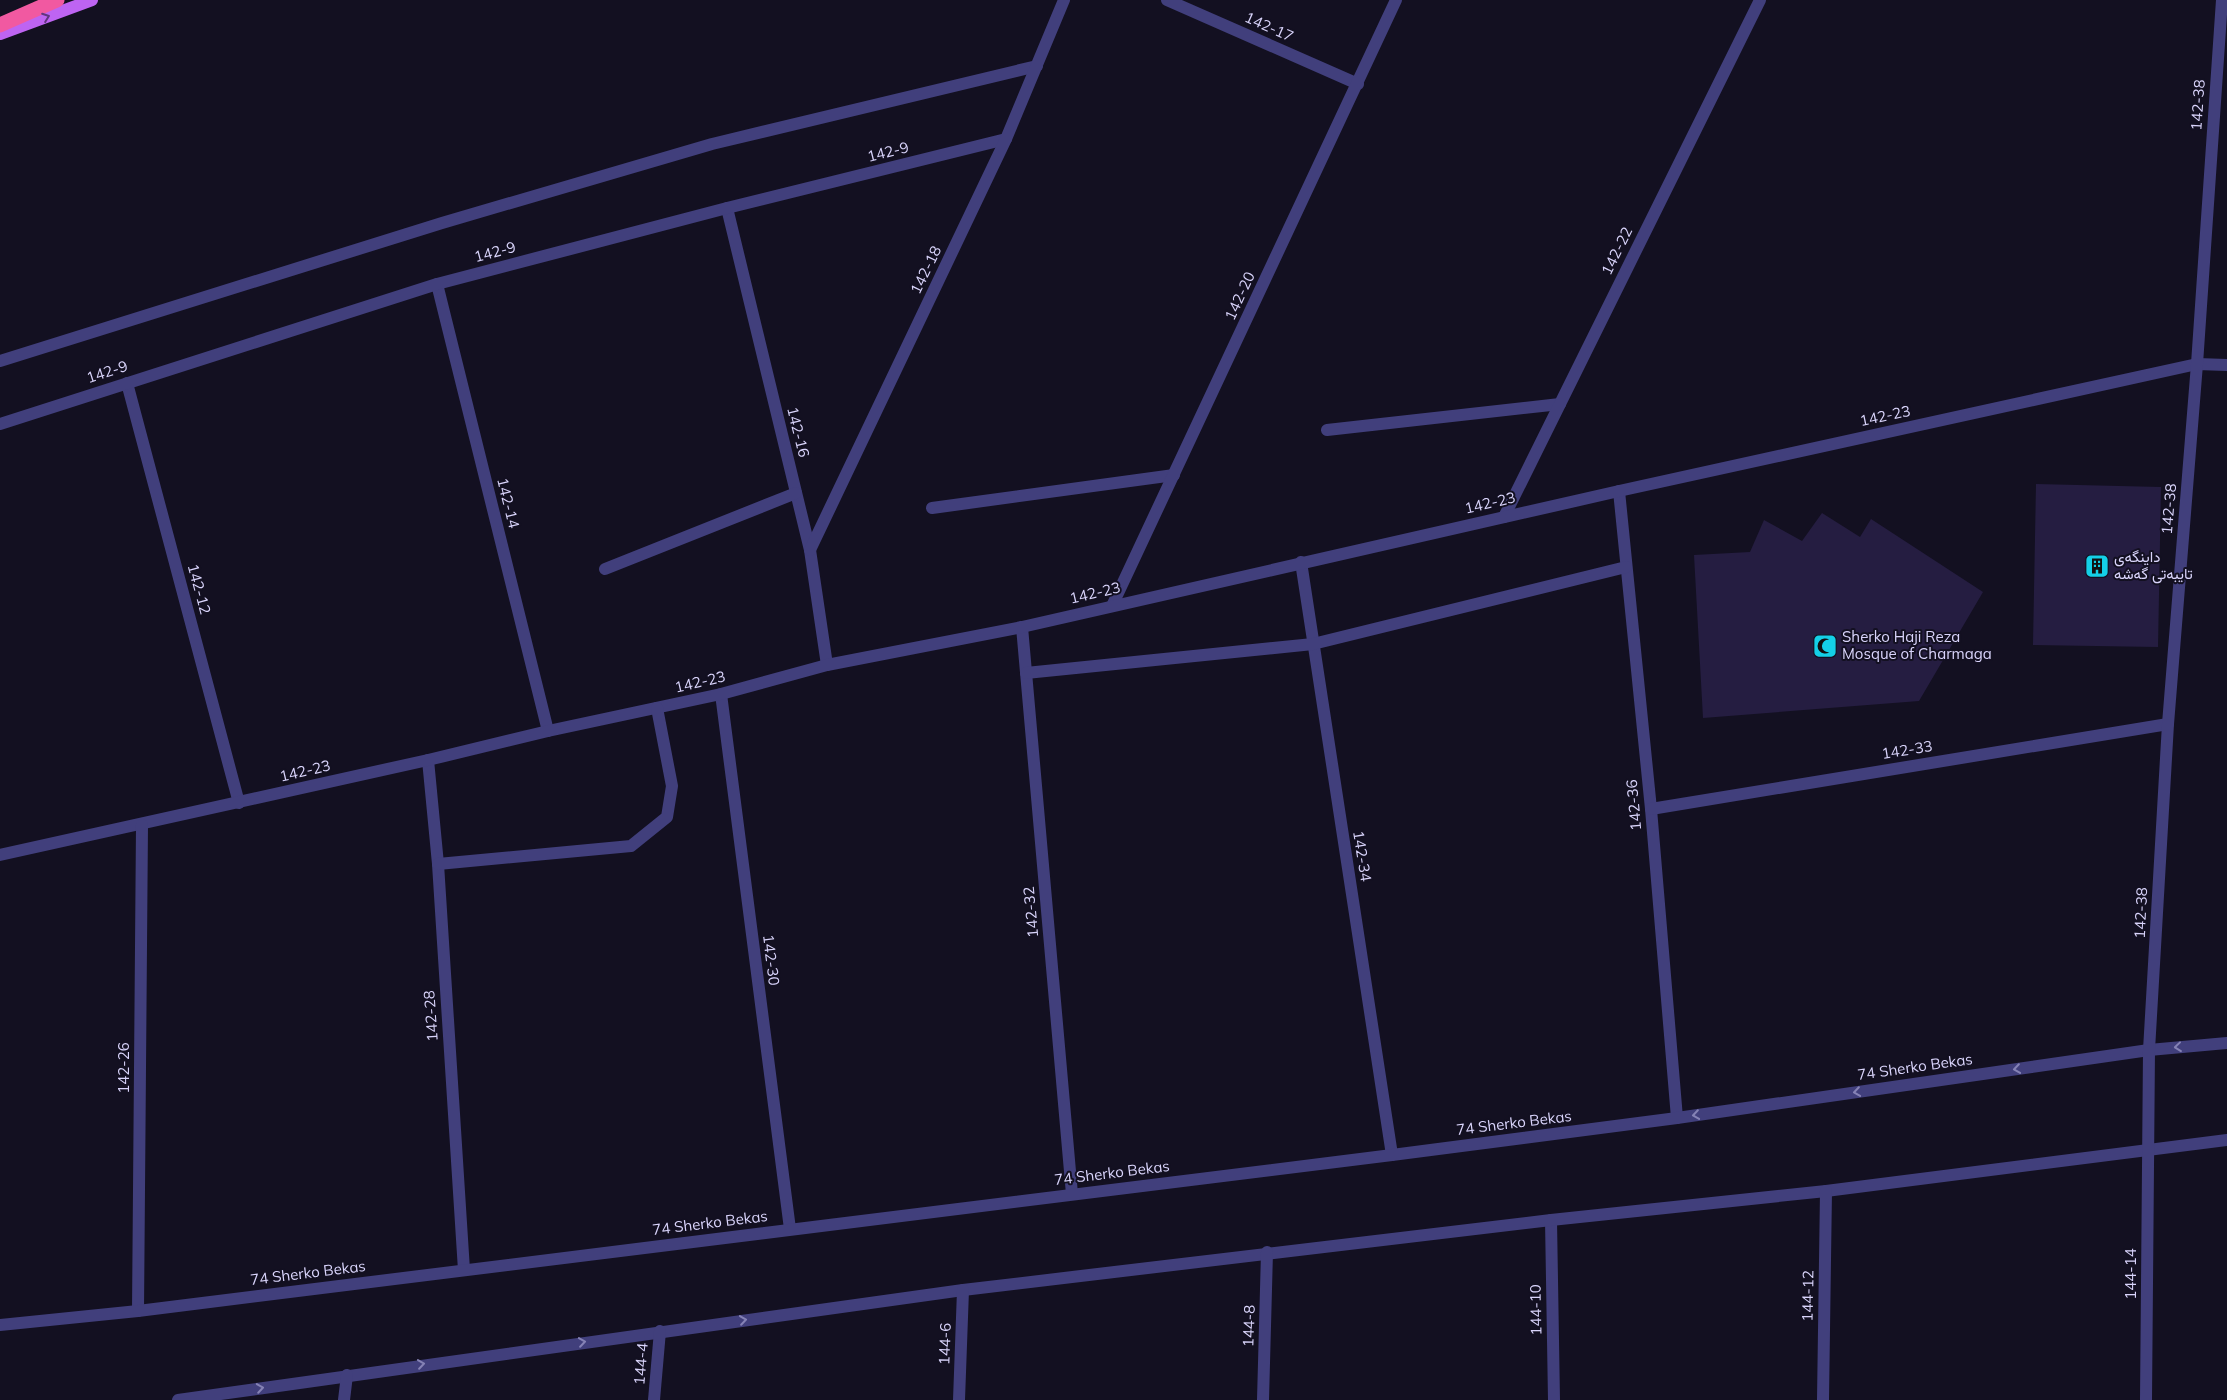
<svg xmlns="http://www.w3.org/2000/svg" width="2227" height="1400" font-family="Mulish,Vazirmatn,sans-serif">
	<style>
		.building { fill: #251d41 }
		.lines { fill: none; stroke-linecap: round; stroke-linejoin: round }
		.minor { stroke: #413f7c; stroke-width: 12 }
		.major { stroke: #be64f2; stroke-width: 12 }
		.highway { stroke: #f159a1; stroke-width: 15 }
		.oneway { stroke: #60367f }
		.oneway2 { stroke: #8582b5 }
		.labels { text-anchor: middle; stroke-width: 4; stroke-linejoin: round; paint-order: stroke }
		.street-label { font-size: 15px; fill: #d9d4fb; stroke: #131021 }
		.poi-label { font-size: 15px; fill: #d9d4fb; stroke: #131021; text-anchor: start }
	</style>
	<rect width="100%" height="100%" fill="#131021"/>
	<!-- building -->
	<g class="building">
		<polygon points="2036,484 2161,487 2158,647 2033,645"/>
		<polygon points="1822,513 1860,537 1871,519 1983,592 1919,701 1703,718 1694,555 1750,552 1764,520 1802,541"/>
	</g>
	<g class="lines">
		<!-- minor -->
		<g class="minor">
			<polyline points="1167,0 1358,84"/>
			<polyline points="727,208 810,550 827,665"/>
			<polyline points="437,284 548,731"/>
			<polyline points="0,361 442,223 712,144 1037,66"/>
			<polyline points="127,383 239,803"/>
			<polyline points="0,424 437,284 727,208 1006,139"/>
			<polyline points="1327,430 1560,404"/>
			<polyline points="1619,491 1651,809 1677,1118"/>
			<polyline points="932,508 1174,475"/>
			<polyline points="1504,517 1760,0"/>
			<polyline points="810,550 1006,139 1064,0"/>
			<polyline points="1301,562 1392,1155"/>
			<polyline points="605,569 796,493"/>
			<polyline points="1112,606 1396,0"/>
			<polyline points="1022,627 1072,1194"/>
			<polyline points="1026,673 1313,644 1626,567"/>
			<polyline points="721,694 790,1229"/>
			<polyline points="428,760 438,864 464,1270"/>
			<polyline points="1651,809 2168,724"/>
			<polyline points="0,855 428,760 548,731 721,694 827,665 1022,627 1619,491 2197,364 2227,365"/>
			<polyline points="438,864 631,846 667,817 672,786 657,708"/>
			<polyline points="1551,1220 1554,1400"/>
			<polyline points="138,1311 142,825"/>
			<polyline points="0,1325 138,1311 1392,1155 1677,1118 2149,1050 2227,1043"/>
			<polyline points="178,1400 963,1290 1551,1220 1826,1191 2227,1140"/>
			<polyline points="344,1400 347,1375"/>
			<polyline points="654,1400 660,1331"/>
			<polyline points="959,1400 963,1290"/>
			<polyline points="1263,1400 1267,1252"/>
			<polyline points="1823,1400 1826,1191"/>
			<polyline points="2146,1400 2149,1050 2168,724 2197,364 2222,0"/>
		</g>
		<!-- major -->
		<polyline class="major" points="0,34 92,0"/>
		<!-- highway -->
		<polyline class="highway" points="0,25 57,0"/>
	</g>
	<!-- one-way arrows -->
	<defs><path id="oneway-chevron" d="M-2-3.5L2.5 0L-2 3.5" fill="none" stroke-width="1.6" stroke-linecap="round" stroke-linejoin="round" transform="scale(1.25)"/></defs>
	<use class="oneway" href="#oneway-chevron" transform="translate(46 17) rotate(-20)"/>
	<g class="oneway2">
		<use href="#oneway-chevron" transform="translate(2178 1047) rotate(174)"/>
		<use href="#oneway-chevron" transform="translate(2017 1069) rotate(172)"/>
		<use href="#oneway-chevron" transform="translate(1857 1092) rotate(172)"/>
		<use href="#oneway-chevron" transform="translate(1696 1115) rotate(172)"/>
		<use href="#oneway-chevron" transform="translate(743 1320) rotate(-8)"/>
		<use href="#oneway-chevron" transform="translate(582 1342) rotate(-8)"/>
		<use href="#oneway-chevron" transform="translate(421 1364) rotate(-8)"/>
		<use href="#oneway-chevron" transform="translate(260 1388) rotate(-9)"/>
	</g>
	<!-- icons -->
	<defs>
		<g id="building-square" transform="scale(1.25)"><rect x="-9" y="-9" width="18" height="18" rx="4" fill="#14d0e7" stroke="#131021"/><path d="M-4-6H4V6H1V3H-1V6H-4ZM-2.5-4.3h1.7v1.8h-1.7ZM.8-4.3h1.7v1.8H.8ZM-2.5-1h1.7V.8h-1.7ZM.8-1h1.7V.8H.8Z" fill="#111"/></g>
		<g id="mosque-square" transform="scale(1.25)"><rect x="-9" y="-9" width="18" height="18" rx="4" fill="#14d0e7" stroke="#131021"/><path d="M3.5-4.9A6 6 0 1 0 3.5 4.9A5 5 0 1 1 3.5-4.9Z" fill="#111"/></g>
	</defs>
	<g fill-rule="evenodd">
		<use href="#building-square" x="2097" y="566"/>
		<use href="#mosque-square" x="1825" y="646"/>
	</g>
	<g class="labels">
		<!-- street labels -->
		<g class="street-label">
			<text transform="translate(1269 27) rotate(24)" y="5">142-17</text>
			<text transform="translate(2198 105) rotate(-86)" y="5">142-38</text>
			<text transform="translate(888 152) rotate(-14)" y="5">142-9</text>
			<text transform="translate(1617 251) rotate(-64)" y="5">142-22</text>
			<text transform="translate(495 252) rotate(-15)" y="5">142-9</text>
			<text transform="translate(926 270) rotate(-64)" y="5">142-18</text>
			<text transform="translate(1240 296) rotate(-65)" y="5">142-20</text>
			<text transform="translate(107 372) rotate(-18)" y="5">142-9</text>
			<text transform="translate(1885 416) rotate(-12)" y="5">142-23</text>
			<text transform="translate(798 432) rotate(76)" y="5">142-16</text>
			<text transform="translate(508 503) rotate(76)" y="5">142-14</text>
			<text transform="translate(1490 503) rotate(-13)" y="5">142-23</text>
			<text transform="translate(2169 509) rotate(-85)" y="5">142-38</text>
			<text transform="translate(199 589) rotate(75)" y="5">142-12</text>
			<text transform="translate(1095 593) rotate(-13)" y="5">142-23</text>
			<text transform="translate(700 682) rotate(-13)" y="5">142-23</text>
			<text transform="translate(1907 750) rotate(-9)" y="5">142-33</text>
			<text transform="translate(305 771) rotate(-13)" y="5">142-23</text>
			<text transform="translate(1634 805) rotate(-95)" y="5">142-36</text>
			<text transform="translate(1362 856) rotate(81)" y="5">142-34</text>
			<text transform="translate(1031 912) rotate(-95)" y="5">142-32</text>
			<text transform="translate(2141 913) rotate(-87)" y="5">142-38</text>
			<text transform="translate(771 960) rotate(83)" y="5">142-30</text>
			<text transform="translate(431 1016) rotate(-94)" y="5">142-28</text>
			<text transform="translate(1915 1067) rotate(-8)" y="5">74 Sherko Bekas</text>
			<text transform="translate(124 1068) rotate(-90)" y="5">142-26</text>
			<text transform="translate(1514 1123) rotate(-7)" y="5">74 Sherko Bekas</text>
			<text transform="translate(1112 1173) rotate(-7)" y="5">74 Sherko Bekas</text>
			<text transform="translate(710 1223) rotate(-7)" y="5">74 Sherko Bekas</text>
			<text transform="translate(308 1273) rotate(-7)" y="5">74 Sherko Bekas</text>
			<text transform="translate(2131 1274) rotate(-90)" y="5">144-14</text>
			<text transform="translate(1808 1296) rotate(-89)" y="5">144-12</text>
			<text transform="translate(1536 1310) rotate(-91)" y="5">144-10</text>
			<text transform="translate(1249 1326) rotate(-88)" y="5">144-8</text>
			<text transform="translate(945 1344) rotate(-88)" y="5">144-6</text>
			<text transform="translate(641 1364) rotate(-85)" y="5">144-4</text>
		</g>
		<!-- poi labels -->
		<g class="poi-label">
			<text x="2114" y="562">داینگەی<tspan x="2114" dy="17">تایبەتی گەشە</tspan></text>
			<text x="1842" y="642">Sherko Haji Reza<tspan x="1842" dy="17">Mosque of Charmaga</tspan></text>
		</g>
	</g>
</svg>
